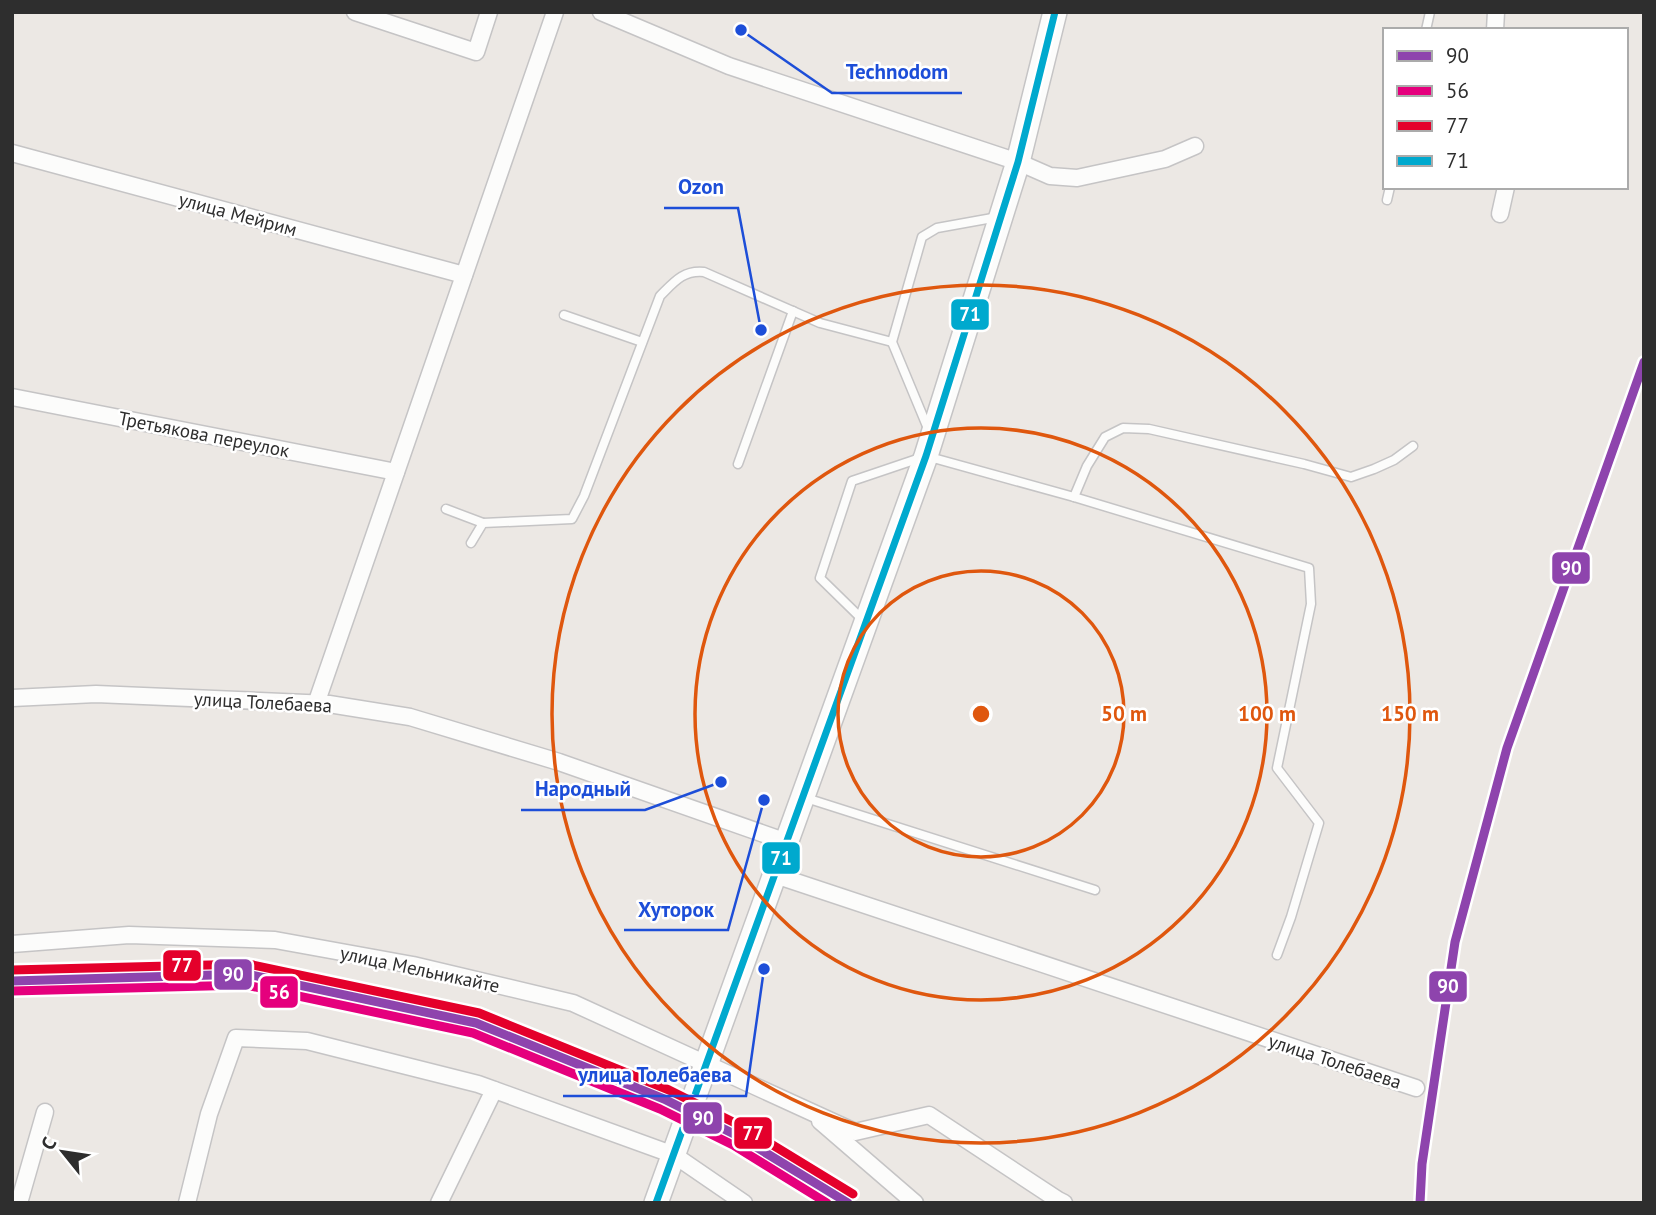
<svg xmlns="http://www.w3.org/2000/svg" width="1656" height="1215" font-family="'PT Sans',sans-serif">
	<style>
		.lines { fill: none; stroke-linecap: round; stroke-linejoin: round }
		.lane-casing { stroke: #c5c4c5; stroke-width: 11 }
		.street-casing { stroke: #c5c4c5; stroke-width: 19 }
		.secondary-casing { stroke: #c5c4c5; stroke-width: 26 }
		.lane { stroke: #fcfcfb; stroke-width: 8 }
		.street { stroke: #fcfcfb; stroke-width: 16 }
		.secondary { stroke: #fcfcfb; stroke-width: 23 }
		.bus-1-casing { stroke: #fff; stroke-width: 12 }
		.bus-1 { stroke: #00a9ce; stroke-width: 7 }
		.rail-1-casing { stroke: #fff; stroke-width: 14 }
		.rail-2-casing { stroke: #fff; stroke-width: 14 }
		.rail-3-casing { stroke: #fff; stroke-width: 14 }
		.rail-1 { stroke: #8e44ad; stroke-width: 9 }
		.rail-2 { stroke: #e5007d; stroke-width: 9 }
		.rail-3 { stroke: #e4002b; stroke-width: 9 }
		.ring { fill: none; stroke: #df570e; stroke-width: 3.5 }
		.labels { text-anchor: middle; stroke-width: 5; stroke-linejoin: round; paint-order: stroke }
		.street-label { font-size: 19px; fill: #2e2e2e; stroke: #fff }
		.centre { fill: #df570e; stroke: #fff; stroke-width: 3.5 }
		.ring-label { font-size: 21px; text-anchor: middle; font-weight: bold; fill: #df570e; stroke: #fff; stroke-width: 5; stroke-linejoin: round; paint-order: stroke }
		.leader { fill: none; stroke: #1d4ed8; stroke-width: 2.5 }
		.callout-dot { fill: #1d4ed8; stroke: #fff; stroke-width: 2.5 }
		.callout-label { font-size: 21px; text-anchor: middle; font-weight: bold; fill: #1d4ed8; stroke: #fff; stroke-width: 5; stroke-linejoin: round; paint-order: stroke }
		.line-badge { stroke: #fff; stroke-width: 2.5 }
		.badge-label { font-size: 19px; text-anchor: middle; font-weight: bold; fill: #fff }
	</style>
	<rect width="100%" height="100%" fill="#ece8e4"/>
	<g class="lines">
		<!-- lane casing -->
		<g class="lane-casing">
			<g id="lane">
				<polyline points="1426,30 1430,12"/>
				<polyline points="1387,200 1390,187"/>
				<polyline points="564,315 642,342"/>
				<polyline points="929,431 892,342 922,237 937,228 998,217"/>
				<polyline points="738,464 793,311"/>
				<polyline points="1074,497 1087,466 1105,437 1123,428 1149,429 1304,464 1351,477 1374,469 1394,460 1413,446"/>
				<polyline points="446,509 483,523"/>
				<path d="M471,543L483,523L572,519L584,496L660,296C674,282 683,270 704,272L820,323L892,342"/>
				<polyline points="864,621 820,578 852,481 926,456 1074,497 1309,568 1311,604 1277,768 1319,823 1291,917 1277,955"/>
				<polyline points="806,798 1095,890"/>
			</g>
		</g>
		<!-- street casing -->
		<g class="street-casing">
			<g id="street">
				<polyline points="355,12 476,52 489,12"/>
				<polyline points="601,12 729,66 1018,162 1050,176 1077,178 1165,159 1195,146"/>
				<polyline points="1495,30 1496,12"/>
				<polyline points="12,153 464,275"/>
				<polyline points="1500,214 1506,187"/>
				<polyline points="12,397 396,472"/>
				<polyline points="12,698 96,694 329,704 410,717 559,762 787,842"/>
				<polyline points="316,704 555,12"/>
				<polyline points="775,875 1416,1088"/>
				<polyline points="12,944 129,935 275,940 413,965 573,1003 855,1132 929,1115 1058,1200 1064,1203"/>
				<polyline points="820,1121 915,1203"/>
				<polyline points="19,1203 45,1112"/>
				<polyline points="187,1203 209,1114 236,1038 307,1041 478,1084 674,1155 744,1203"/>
				<polyline points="439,1203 494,1090"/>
			</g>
		</g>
		<!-- secondary casing -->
		<g class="secondary-casing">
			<polyline id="secondary" points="656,1203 926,456 1018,162 1055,12"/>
		</g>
		<!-- lane -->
		<use href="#lane" class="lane"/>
		<!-- street -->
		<use href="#street" class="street"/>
		<!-- secondary -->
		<use href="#secondary" class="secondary"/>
		<!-- bus-1 casing -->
		<g class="bus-1-casing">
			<polyline id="bus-1" points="656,1203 926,456 1018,162 1055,12"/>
		</g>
		<!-- bus-1 -->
		<use href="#bus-1" class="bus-1"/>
		<!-- rail-1 casing -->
		<g class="rail-1-casing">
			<g id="rail-1">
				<polyline points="12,981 247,974 476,1023 664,1099 738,1136 848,1203"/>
				<polyline points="1420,1203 1422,1164 1455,942 1507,748 1644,362"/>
			</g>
		</g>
		<!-- rail-2 casing -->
		<g class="rail-2-casing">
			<polyline id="rail-2" points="12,991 246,985 473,1033 660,1109 733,1145 827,1203"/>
		</g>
		<!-- rail-3 casing -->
		<g class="rail-3-casing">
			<polyline id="rail-3" points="12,970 248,964 479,1013 669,1090 743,1127 853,1194"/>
		</g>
		<!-- rail-1 -->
		<use href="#rail-1" class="rail-1"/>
		<!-- rail-2 -->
		<use href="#rail-2" class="rail-2"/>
		<!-- rail-3 -->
		<use href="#rail-3" class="rail-3"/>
	</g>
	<!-- distance rings -->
	<g class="ring">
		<circle cx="981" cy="714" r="143"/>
		<circle cx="981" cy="714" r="286"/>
		<circle cx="981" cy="714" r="429"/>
	</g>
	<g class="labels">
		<!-- street labels -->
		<g class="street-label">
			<text transform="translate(238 214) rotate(15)" y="7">улица Мейрим</text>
			<text transform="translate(204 434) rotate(11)" y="7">Третьякова переулок</text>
			<text transform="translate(263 702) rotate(3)" y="7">улица Толебаева</text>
			<text transform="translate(420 969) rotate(12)" y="7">улица Мельникайте</text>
			<text transform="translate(1335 1061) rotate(18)" y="7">улица Толебаева</text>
		</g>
	</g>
	<circle cx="981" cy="714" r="10" class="centre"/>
	<g class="ring-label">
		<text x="1124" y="721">50 m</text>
		<text x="1267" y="721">100 m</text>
		<text x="1410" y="721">150 m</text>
	</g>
	<!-- callouts -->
	<path class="leader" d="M741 30L832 93H962M761 330L738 208H664M721 782L645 810H521M764 800L728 930H624M764 969L746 1096H563"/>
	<g class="callout-dot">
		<circle cx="741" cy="30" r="7"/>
		<circle cx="761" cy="330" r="7"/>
		<circle cx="721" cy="782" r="7"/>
		<circle cx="764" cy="800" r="7"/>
		<circle cx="764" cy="969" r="7"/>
	</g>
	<g class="callout-label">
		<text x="897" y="79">Technodom</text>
		<text x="701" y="194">Ozon</text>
		<text x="583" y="796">Народный</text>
		<text x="676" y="917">Хуторок</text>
		<text x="655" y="1082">улица Толебаева</text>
	</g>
	<g class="line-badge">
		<rect x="950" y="298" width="40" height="33" rx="7" fill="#00a9ce"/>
		<rect x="1551" y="551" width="40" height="34" rx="7" fill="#8e44ad"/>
		<rect x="761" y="841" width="40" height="34" rx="7" fill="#00a9ce"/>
		<rect x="162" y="949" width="40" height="33" rx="7" fill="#e4002b"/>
		<rect x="213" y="958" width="40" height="33" rx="7" fill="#8e44ad"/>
		<rect x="1428" y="970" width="40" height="33" rx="7" fill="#8e44ad"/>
		<rect x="259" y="975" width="40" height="34" rx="7" fill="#e5007d"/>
		<rect x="682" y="1101" width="41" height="34" rx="7" fill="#8e44ad"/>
		<rect x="733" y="1116" width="40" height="34" rx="7" fill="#e4002b"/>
	</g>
	<g class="badge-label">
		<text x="970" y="321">71</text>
		<text x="1571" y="575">90</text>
		<text x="781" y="865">71</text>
		<text x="182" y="972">77</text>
		<text x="233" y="981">90</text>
		<text x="1448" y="993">90</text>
		<text x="279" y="999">56</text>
		<text x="703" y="1125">90</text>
		<text x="753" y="1140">77</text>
	</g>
	<!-- border -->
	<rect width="1656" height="1215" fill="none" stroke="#2e2e2e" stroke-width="28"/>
	<!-- legend -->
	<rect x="1383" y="28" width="245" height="161" fill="#ffffff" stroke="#ababab" stroke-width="2"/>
	<rect x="1397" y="51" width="35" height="10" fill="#8e44ad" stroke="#ababab" stroke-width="2"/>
	<text x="1446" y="63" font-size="21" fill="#2e2e2e">90</text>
	<rect x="1397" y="86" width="35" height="10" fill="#e5007d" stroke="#ababab" stroke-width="2"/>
	<text x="1446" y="98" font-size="21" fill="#2e2e2e">56</text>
	<rect x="1397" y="121" width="35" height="10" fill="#e4002b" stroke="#ababab" stroke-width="2"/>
	<text x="1446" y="133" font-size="21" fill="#2e2e2e">77</text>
	<rect x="1397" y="156" width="35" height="10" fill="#00a9ce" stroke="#ababab" stroke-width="2"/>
	<text x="1446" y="168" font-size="21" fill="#2e2e2e">71</text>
	<!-- north arrow -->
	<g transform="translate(63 1152) rotate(300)" stroke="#ffffff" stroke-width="5" paint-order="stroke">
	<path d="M0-5L12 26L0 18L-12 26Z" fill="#2e2e2e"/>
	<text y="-10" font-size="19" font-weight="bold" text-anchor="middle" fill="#2e2e2e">С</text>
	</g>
</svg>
